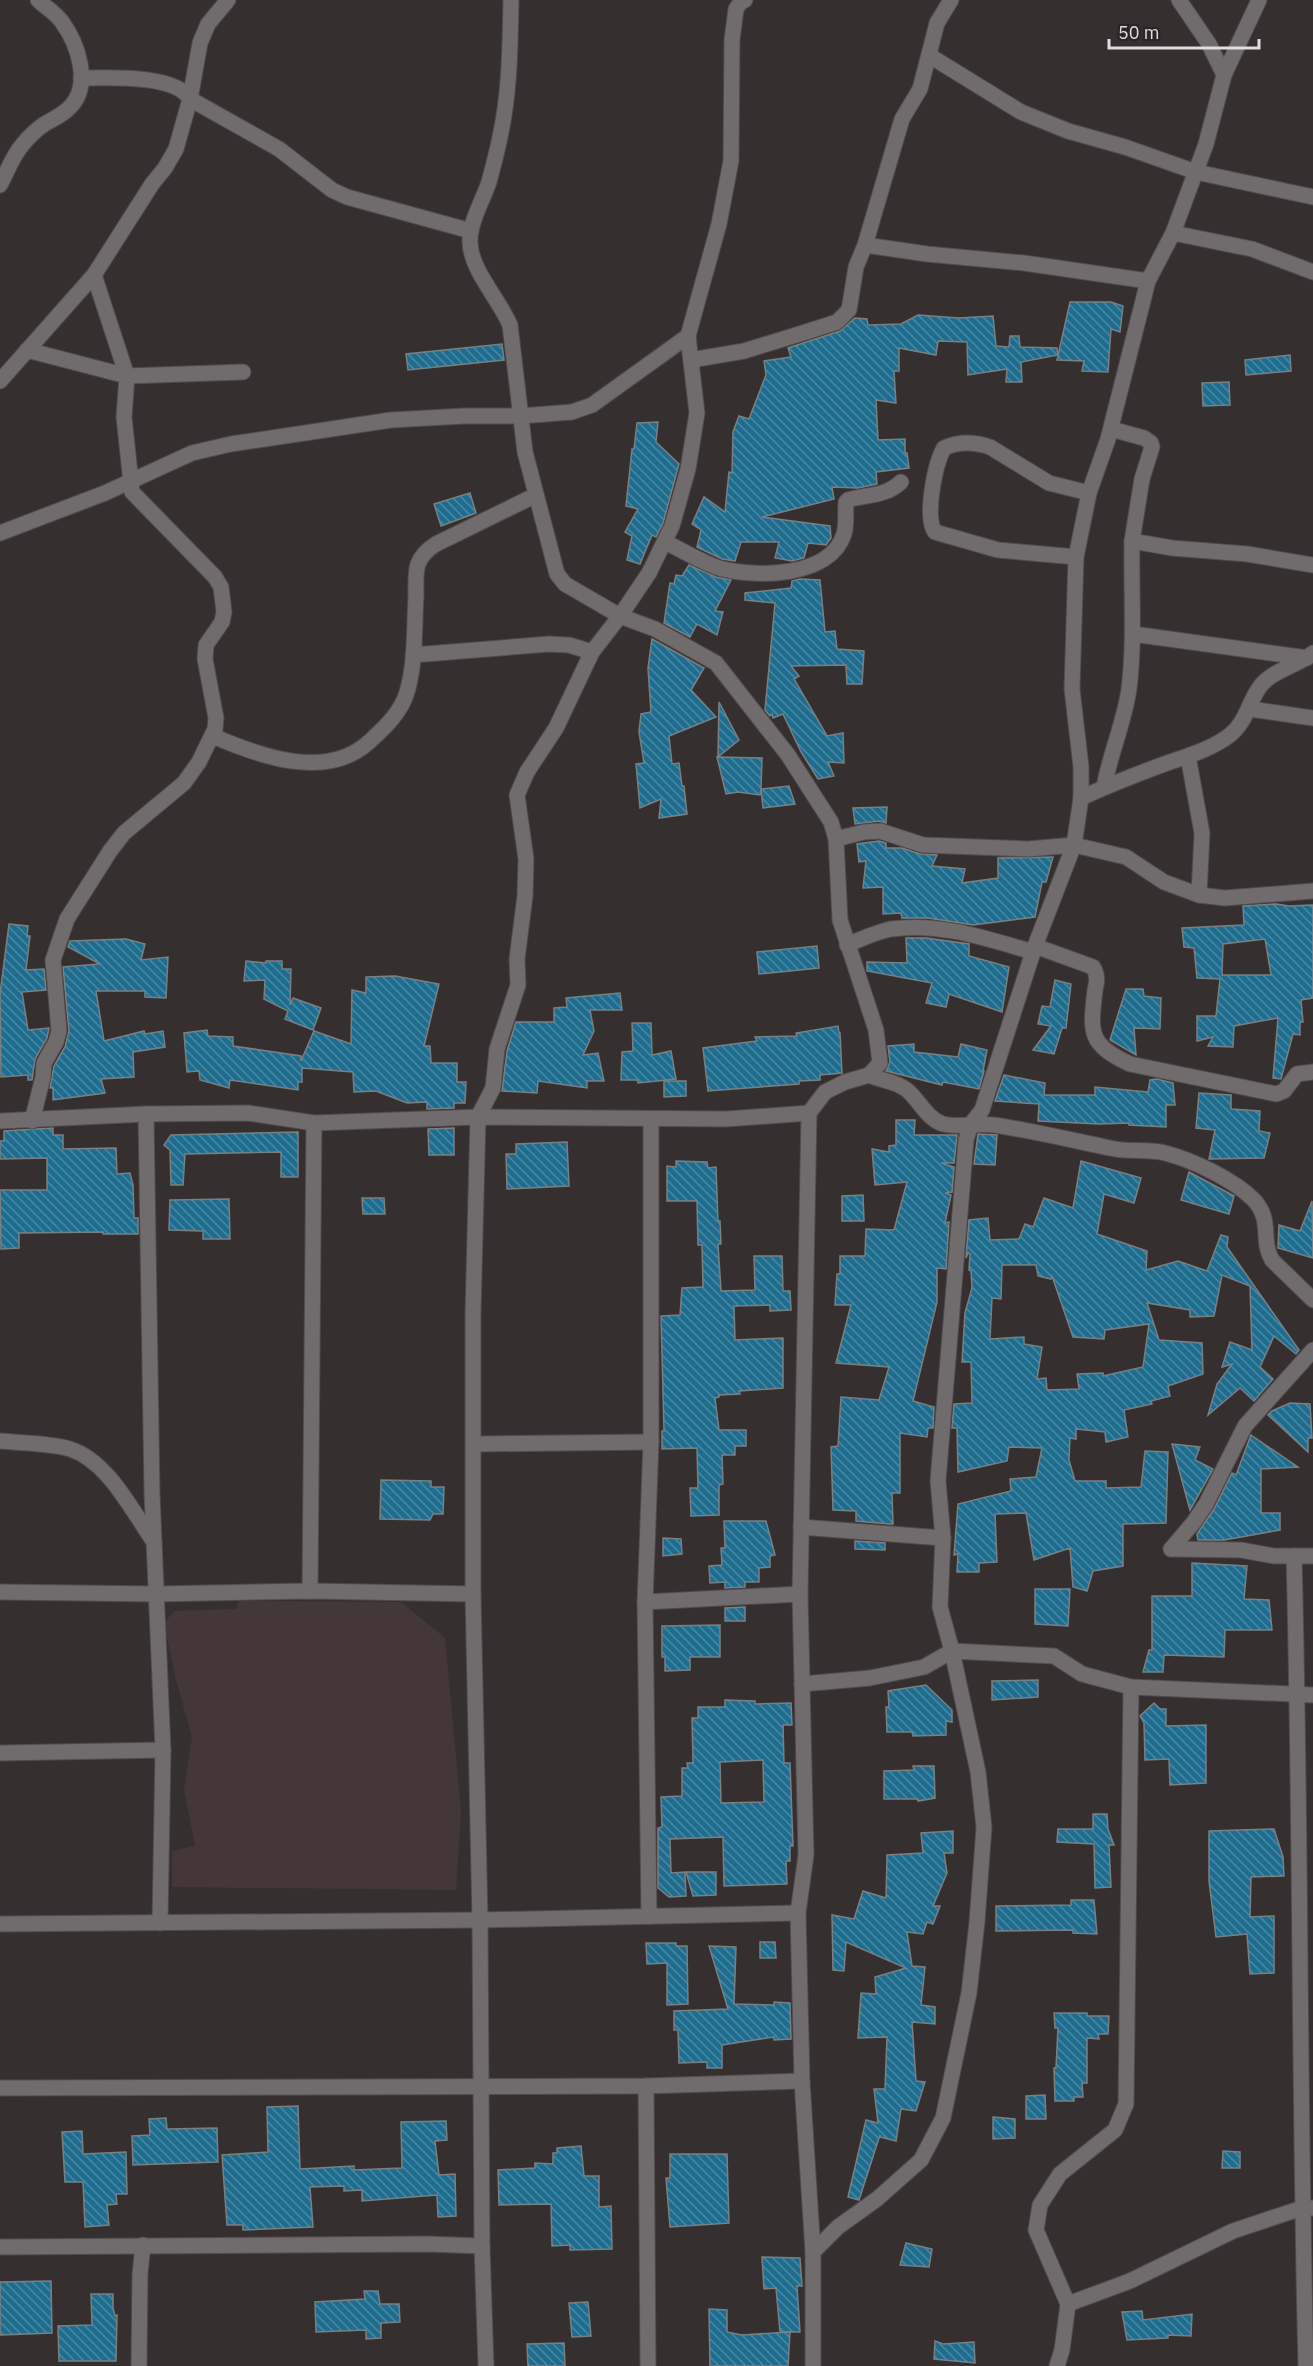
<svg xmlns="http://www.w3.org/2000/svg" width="1313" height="2366" font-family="'IBM Plex Sans',sans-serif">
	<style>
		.built { fill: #44373a }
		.building { fill: url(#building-back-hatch); stroke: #798084; stroke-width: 1.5; fill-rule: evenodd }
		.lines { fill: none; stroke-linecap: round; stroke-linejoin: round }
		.minor-casing { stroke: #514b4c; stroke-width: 17 }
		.minor { stroke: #706c6d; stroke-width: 15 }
	</style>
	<defs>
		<pattern id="building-back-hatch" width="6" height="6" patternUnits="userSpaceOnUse" patternTransform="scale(1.5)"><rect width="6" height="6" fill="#1f6d8e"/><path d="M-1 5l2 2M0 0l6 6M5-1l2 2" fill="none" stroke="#4a88a3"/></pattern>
	</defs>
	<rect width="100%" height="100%" fill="#362f30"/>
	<!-- built -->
	<polygon class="built" points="238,1601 401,1602 445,1638 461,1810 456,1890 172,1887 172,1851 195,1846 184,1790 192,1737 176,1680 164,1623 174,1611 236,1609"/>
	<!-- building -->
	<g class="building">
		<polygon points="1070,302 1111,302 1123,306 1120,332 1111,329 1108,372 1082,371 1084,361 1057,360"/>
		<polygon points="918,315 959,318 993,316 996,346 1009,347 1010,336 1019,336 1020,347 1057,348 1058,355 1021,362 1022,382 1006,382 1007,369 968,375 967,342 938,341 936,355 899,348 899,371 894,371 896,403 876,400 878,440 905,439 905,453 907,453 909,468 876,472 877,484 858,488 832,487 834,499 762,517 830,526 831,538 828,542 826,545 808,543 804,558 792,561 775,558 779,542 741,542 735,561 722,559 697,547 701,530 692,524 704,497 725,512 729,472 732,473 733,432 739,416 749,419 766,375 764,361 791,357 788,348 840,331 855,318 867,319 868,325 901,324"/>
		<polygon points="502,344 504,360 408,370 406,354"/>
		<polygon points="1290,355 1291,371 1246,375 1245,360"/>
		<polygon points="1229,382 1230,405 1203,406 1202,383"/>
		<polygon points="658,422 656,442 679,464 663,523 656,537 652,535 640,564 627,560 632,536 625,532 638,509 626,506 632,449 634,449 637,423"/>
		<polygon points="470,493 476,513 441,526 434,504"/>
		<polygon points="689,565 716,577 731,580 715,611 723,612 717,635 697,624 690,637 664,623 670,583 674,584 676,575 682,576"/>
		<polygon points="800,579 820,580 825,632 835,631 837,649 864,651 862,684 847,684 846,665 791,666 799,676 794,679 827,736 843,733 844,763 828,762 834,776 818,779 801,752 783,714 773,718 772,714 770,716 765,710 775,603 745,600 745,593 791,588 792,581"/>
		<polygon points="652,639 704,668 691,690 716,717 669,736 672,764 679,763 682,786 684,786 687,814 659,818 661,799 640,808 636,764 644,763 639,732 641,714 651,712 648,668"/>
		<polygon points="719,702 739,740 718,757"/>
		<polygon points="717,757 762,758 761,789 789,786 795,804 763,808 761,789 760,795 738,792 726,794"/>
		<polygon points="887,807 886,823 879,821 855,824 853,808"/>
		<polygon points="879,841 886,843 886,848 902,848 920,854 937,855 932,866 965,869 962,883 998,878 998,858 1053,857 1046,882 1042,882 1035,917 973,925 928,918 902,918 901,913 883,914 883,887 863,888 866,861 859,862 857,844"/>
		<path d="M1276,904L1289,906L1313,905V998L1301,1000L1303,1022H1300V1035L1293,1034L1281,1079L1273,1078L1278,1018L1234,1026L1233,1047L1208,1046L1213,1037L1197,1041V1016H1216L1220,979L1197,978L1194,948L1184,947L1182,928L1244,925L1243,906ZM1265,939L1271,975H1222L1223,944Z"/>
		<polygon points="9,924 28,926 27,936 30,936 26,970 44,969 46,990 22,992 28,1030 49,1028 47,1038 35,1059 32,1080 28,1080 28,1075 1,1077 0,994"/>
		<polygon points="906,938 926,938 969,944 969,956 1009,967 1002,1012 949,994 946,1007 926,1003 932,983 867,971 867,962 907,963"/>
		<polygon points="126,939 145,944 141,960 168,957 166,998 145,997 145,991 96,991 104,1041 144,1031 145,1034 163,1031 165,1047 133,1052 134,1077 101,1079 105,1093 53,1100 53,1088 50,1088 54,1066 65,1047 69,1031 63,967 100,964 68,947 70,941"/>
		<polygon points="817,946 819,968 759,974 757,952"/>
		<polygon points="246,961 266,963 266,961 282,961 282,969 291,969 290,1005 293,998 321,1008 313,1030 285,1019 288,1011 264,999 265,980 244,981"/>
		<polygon points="395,976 439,984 424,1046 430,1046 431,1063 457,1063 457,1082 466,1082 465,1103 454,1103 454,1108 427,1109 427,1102 407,1103 376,1091 354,1092 353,1072 302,1068 302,1082 298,1082 298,1090 230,1080 229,1088 200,1080 199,1071 187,1072 184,1033 207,1030 208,1036 233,1037 233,1046 301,1056 301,1061 314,1031 351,1044 352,990 366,993 366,977"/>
		<polygon points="1055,980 1071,984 1066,1028 1062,1028 1054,1054 1033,1050 1051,1026 1038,1024 1042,1006 1050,1007"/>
		<polygon points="1126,989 1143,989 1144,996 1161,998 1160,1029 1134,1028 1136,1055 1110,1040"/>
		<polygon points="620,993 622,1010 590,1010 594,1031 583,1055 598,1053 604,1081 587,1081 587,1088 538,1081 537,1093 502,1091 507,1051 516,1022 554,1022 554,1008 567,1007 566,998"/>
		<polygon points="632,1023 651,1023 652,1055 671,1051 676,1079 638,1083 637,1080 621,1080 622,1052 633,1051"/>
		<polygon points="838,1026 839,1033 840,1033 842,1073 820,1075 820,1080 799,1081 799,1084 708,1091 703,1048 757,1041 755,1037 797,1036 796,1033"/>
		<polygon points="914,1044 914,1052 958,1057 961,1044 987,1050 983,1071 984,1071 979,1089 943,1082 942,1085 886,1071 890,1062 888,1046"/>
		<polygon points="1004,1075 1045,1083 1044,1095 1095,1095 1095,1087 1148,1092 1150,1080 1157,1079 1173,1083 1175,1105 1166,1105 1166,1127 1129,1125 1129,1123 1099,1124 1038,1121 1039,1104 995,1101"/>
		<polygon points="664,1081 686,1081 686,1096 664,1097"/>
		<polygon points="1199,1093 1231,1095 1231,1109 1260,1111 1259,1131 1270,1133 1264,1158 1209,1159 1215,1130 1196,1128"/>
		<polygon points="896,1120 915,1120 914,1135 957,1135 954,1163 941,1163 954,1167 952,1192 945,1193 951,1195 945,1223 949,1222 946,1269 937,1268 937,1302 913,1401 934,1407 933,1428 928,1428 927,1437 900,1433 900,1493 892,1493 893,1524 890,1524 856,1521 856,1511 833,1510 831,1447 838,1446 841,1397 879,1400 889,1367 836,1363 851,1305 835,1305 837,1274 840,1274 840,1256 865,1256 866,1229 894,1230 907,1182 875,1185 872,1149 889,1152 889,1146 896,1145"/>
		<polygon points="53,1128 53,1135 63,1135 63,1149 116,1148 117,1174 130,1173 133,1185 134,1218 138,1218 138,1234 103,1234 103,1232 19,1233 19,1248 1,1249 0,1190 47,1190 47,1158 0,1159 0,1141 4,1141 4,1131"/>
		<polygon points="454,1128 454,1155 429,1155 428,1129"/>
		<polygon points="298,1132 298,1177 281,1177 281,1152 185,1154 183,1185 171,1185 170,1150 164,1145 171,1135"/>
		<polygon points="978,1134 997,1135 995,1165 974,1164"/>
		<polygon points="567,1142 569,1186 507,1189 506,1154 516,1154 516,1144"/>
		<polygon points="676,1161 707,1162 708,1168 716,1167 718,1221 720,1221 721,1244 718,1244 721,1291 755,1290 754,1256 782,1256 783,1291 790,1291 791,1310 770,1311 770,1305 734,1306 735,1340 783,1338 783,1388 739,1391 740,1394 719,1395 719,1397 715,1398 719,1430 746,1430 746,1446 735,1446 735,1455 722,1455 723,1484 719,1485 719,1515 691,1516 690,1488 698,1488 697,1448 662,1449 662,1431 664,1431 661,1316 680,1315 682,1288 703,1287 702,1245 698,1245 697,1201 667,1201 667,1166 676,1167"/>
		<path d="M1081,1161L1141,1178L1134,1203L1104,1194L1097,1234L1147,1251L1146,1270L1178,1261L1207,1271L1221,1235L1228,1237L1227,1247L1299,1350L1296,1354L1274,1336L1260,1367L1273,1379L1254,1401L1240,1388L1208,1415L1217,1384L1232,1364L1222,1367L1230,1342L1252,1350L1250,1286L1222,1275L1214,1316L1190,1317V1310L1147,1303L1159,1340L1202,1343L1203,1374L1168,1386L1170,1396L1151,1401L1152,1404L1124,1410L1128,1437L1106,1442L1105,1432L1076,1429V1439L1070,1438L1069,1460L1075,1481H1106V1488L1141,1487L1145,1451L1168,1452L1166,1523L1123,1524V1566L1093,1571L1087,1591L1073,1587L1070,1548L1034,1560L1026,1513L995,1514L997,1562L979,1563V1572H957L958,1554L954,1555L958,1504L1011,1491L1010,1479L1036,1477L1042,1448L1009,1447L1007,1461L958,1472L957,1428H952L954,1404L972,1403L971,1362H962L965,1313L972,1288L971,1271L969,1270L970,1254L968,1253L966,1258L969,1220L988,1218L990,1240L1019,1239L1025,1224L1033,1227L1044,1198L1073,1208ZM1002,1265H1036L1038,1276L1051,1279L1052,1276L1073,1337L1104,1339L1105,1330L1149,1324L1143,1367L1103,1376V1373L1077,1374L1079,1389L1047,1390L1046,1378L1037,1379L1042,1347L1024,1344V1337L990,1339L992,1298L1001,1299Z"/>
		<polygon points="1189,1172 1234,1196 1229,1214 1181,1200"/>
		<polygon points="863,1195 864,1221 842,1221 842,1196"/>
		<polygon points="362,1198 384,1198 385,1214 363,1214"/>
		<polygon points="229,1199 230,1239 203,1239 203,1231 169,1230 170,1200"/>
		<polygon points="1312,1201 1313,1258 1278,1248 1279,1225 1300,1231"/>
		<polygon points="1290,1403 1310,1404 1312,1438 1308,1438 1308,1452 1268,1415 1272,1411"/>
		<polygon points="1251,1435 1298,1467 1261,1469 1261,1513 1280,1513 1280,1530 1224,1540 1198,1540 1197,1534 1214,1509 1232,1473 1236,1475"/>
		<polygon points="1172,1444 1200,1447 1195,1460 1213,1469 1190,1510"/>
		<polygon points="381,1480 431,1481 431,1487 444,1487 443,1514 433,1514 430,1520 380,1519"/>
		<polygon points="724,1521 766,1521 775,1555 770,1556 770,1567 759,1568 759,1582 745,1582 745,1587 725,1588 725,1582 710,1583 709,1566 722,1565 721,1548 725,1548"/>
		<polygon points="663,1538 681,1539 682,1554 663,1556"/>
		<polygon points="855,1541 885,1543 885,1550 855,1549"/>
		<polygon points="1192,1563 1247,1566 1244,1599 1269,1600 1272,1630 1225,1630 1224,1657 1164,1655 1163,1672 1143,1672 1149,1650 1152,1650 1152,1596 1192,1596"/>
		<polygon points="1035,1589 1070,1589 1068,1626 1035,1624"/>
		<polygon points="745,1607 745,1621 725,1621 725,1608"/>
		<polygon points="720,1625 720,1657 690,1657 690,1670 665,1671 665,1657 662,1657 662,1626"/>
		<polygon points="1038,1680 1038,1697 992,1700 992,1681"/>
		<polygon points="926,1685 952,1710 952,1722 946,1721 946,1735 913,1736 912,1732 887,1732 886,1707 889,1707 888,1691"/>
		<path d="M725,1700L755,1701V1704L791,1703L792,1725H783L784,1763H790L793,1846H790V1861H786L787,1884L724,1886L723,1837L670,1839L671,1873L685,1872L686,1896L669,1897L658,1888V1828L662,1827L661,1797L682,1796V1768H688L687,1763H693L692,1718H698V1707H725ZM763,1760L764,1802L721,1803L720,1762Z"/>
		<polygon points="1154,1703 1160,1709 1166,1709 1166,1726 1206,1725 1206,1783 1170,1785 1169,1759 1145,1760 1144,1723 1140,1716"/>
		<polygon points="913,1766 934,1766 935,1798 918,1801 918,1799 884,1799 884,1771 914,1770"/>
		<polygon points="1093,1814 1107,1814 1108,1829 1114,1845 1109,1845 1111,1887 1095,1888 1094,1844 1057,1842 1058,1829 1093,1829"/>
		<polygon points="1274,1829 1283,1857 1284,1876 1251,1877 1250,1917 1274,1916 1274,1973 1250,1974 1247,1934 1216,1937 1209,1881 1209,1831"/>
		<polygon points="953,1831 953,1853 944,1853 947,1873 933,1906 940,1906 933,1924 927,1922 923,1934 907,1932 912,1966 925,1967 921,2005 935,2007 935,2024 912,2022 916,2081 925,2082 916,2111 901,2109 896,2141 880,2137 880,2135 859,2200 848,2197 866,2120 878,2123 874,2089 885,2089 887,2037 858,2038 861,1993 876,1994 875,1977 906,1968 846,1942 844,1971 833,1970 832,1915 854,1919 863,1891 886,1898 887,1855 923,1853 921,1833"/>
		<polygon points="686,1872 716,1872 716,1895 693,1896"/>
		<polygon points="1071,1900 1094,1900 1097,1934 1073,1933 1073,1930 996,1931 996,1906 1071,1905"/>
		<polygon points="760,1942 775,1942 776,1958 760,1958"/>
		<polygon points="646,1943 676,1943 676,1946 687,1946 688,2004 667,2005 667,1963 647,1964"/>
		<polygon points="709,1946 736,1947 734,2004 774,2005 774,2002 790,2003 791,2039 774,2040 774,2037 722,2045 722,2068 707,2068 707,2062 679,2063 678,2030 674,2030 674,2011 728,2009"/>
		<polygon points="1054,2013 1087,2013 1087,2016 1109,2016 1108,2034 1098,2034 1099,2039 1087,2038 1087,2083 1082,2083 1083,2097 1074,2097 1074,2101 1055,2101 1054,2068 1056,2068 1058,2028 1055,2028"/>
		<polygon points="1045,2095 1046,2119 1026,2119 1026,2096"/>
		<polygon points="298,2106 300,2169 354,2166 354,2170 402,2168 401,2122 446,2121 447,2140 435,2141 439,2175 455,2174 456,2216 438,2217 437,2195 362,2201 362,2190 344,2191 344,2186 310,2187 313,2227 243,2230 243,2225 227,2225 222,2155 268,2152 267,2107"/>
		<polygon points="993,2117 1015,2119 1015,2138 993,2139"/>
		<polygon points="166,2118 167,2129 217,2128 218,2162 133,2165 132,2136 150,2135 149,2119"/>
		<polygon points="82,2131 83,2154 126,2152 127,2194 116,2194 117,2204 107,2205 109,2225 85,2227 83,2182 65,2182 62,2132"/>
		<polygon points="581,2146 584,2176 599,2176 599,2207 611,2206 612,2249 570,2250 570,2245 552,2246 551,2204 499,2205 498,2170 535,2168 535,2163 553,2164 553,2153 557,2153 557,2148"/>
		<polygon points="1223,2151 1240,2152 1240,2168 1222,2168"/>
		<polygon points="670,2154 727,2154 729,2223 670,2227 666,2178 670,2178"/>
		<polygon points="906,2243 932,2249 929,2267 900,2265"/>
		<polygon points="762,2257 800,2258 802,2286 797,2286 800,2332 780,2332 776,2288 764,2289"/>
		<polygon points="51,2281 52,2333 0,2335 0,2282"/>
		<polygon points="364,2291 378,2291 380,2304 399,2304 400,2322 381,2323 381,2338 366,2339 366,2330 316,2332 315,2302 365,2299"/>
		<polygon points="91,2294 113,2294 113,2308 115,2316 117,2315 116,2361 59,2361 58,2326 92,2325"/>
		<polygon points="588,2302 591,2336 572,2337 569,2303"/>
		<polygon points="709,2309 727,2310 727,2332 742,2335 790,2332 788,2366 710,2366"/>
		<polygon points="1142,2311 1143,2320 1192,2314 1191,2336 1168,2335 1168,2338 1127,2340 1122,2312"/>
		<polygon points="935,2341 943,2344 974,2342 975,2363 934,2359"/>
		<polygon points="564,2343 565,2366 528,2366 527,2344"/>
	</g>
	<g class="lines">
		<!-- minor casing -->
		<g class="minor-casing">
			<g id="minor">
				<path d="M511,0C510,46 510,92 500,137C497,152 493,167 489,182C483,200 469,223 470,243C471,270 499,299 510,325L525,452L557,574L565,584L620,616L655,629L716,663L788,755L831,822L836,839L840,920L876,1030L880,1063L869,1075L845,1082L825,1092L809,1113L800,1594L806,1855L798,1913L802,2081L813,2252V2366"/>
				<polyline points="1179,0 1209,44 1224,75"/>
				<polyline points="930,56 1021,112 1068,131 1125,147 1196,172 1313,197"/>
				<path d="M81,78C108,78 175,74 190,99L279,149L332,190L347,197L471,231"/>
				<path d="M0,185C7,172 13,155 23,144C28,138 36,130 43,125C52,119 62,116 70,107C92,85 78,44 62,22C55,12 46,8 38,0"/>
				<polyline points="1173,233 1252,249 1313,272"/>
				<polyline points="865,245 927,254 1024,263 1148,281"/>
				<polyline points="27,350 127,376 243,372"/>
				<polyline points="691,360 744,351 806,332 837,322 849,310 856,267 865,245 902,119 920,89 937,23 951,0"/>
				<polyline points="0,381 94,275 152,184 165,168 176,149 190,99 200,43 208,24 228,0"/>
				<polyline points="1111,429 1144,438 1151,443 1152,447 1142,479 1132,541 1172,548 1247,554 1313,565"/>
				<polyline points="0,533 105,493 192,453 231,444 391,420 464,416 520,416 572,412 592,405 688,336 719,224 731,161 732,40 736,9 741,2 745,0"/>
				<path d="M665,542C682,550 701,562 719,568C755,578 830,578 844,534C847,525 845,512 846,502L848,500C867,494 885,497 901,482"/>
				<path d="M1076,557L998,550L935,532C924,518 935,464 944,448C959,441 975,442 990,447L1049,483L1089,493"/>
				<polyline points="1133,634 1307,658"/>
				<polyline points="413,655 549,644 569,645 592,652"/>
				<polyline points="1250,709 1313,718"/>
				<path d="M213,736C259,756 326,781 369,742C384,728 401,713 407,692C416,662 414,627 416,596C416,586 415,573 418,564C422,554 428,549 436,544L536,495"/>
				<polyline points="1188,756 1202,833 1199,895"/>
				<path d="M1104,787C1110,754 1124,723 1129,689C1135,640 1131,591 1132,541"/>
				<path d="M1081,798C1107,786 1132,776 1159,766C1183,757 1209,751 1230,735C1246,722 1248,704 1259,688C1270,671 1297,666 1313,653"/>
				<polyline points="836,839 864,832 880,831 923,845 1028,849 1074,845 1126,857 1164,882 1199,895 1225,898 1313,891"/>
				<path d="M847,945C861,939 876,932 891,929C939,922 988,939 1033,952"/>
				<path d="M1035,946L1093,967C1098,975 1097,982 1095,990C1090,1033 1088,1044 1130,1064L1276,1094L1284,1091L1297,1074L1313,1072"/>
				<path d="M869,1075C882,1081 896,1081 907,1090C919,1100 927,1119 943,1124C959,1128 977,1123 994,1125C1034,1131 1075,1141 1115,1149C1131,1152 1149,1149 1165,1153C1193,1160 1234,1180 1254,1200C1273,1221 1260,1239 1272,1260L1313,1300"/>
				<polyline points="146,1114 152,1494 163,1750 160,1923"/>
				<polyline points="0,1121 146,1114 248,1113 314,1123 478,1117 726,1119 809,1113"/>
				<polyline points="32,1121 43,1077 44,1063 56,1042 59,1031 53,960 67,919 110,851 124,833 184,783 199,762 215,729 216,718 205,659 206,645 222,622 224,612 221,587 215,577 132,492 124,417 127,376 94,275"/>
				<path d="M0,1441C20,1443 52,1443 70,1449C108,1461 132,1511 154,1542"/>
				<polyline points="475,1444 651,1442"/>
				<polyline points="801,1527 943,1538"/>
				<polyline points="1171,1549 1194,1522 1206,1504 1245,1426 1313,1350"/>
				<polyline points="1171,1549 1241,1550 1274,1556 1313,1556"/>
				<path d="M1294,1556C1301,1826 1299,2096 1306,2366"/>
				<polyline points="310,1591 314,1123"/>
				<polyline points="0,1592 156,1594 310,1591 473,1594"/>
				<polyline points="645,1602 800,1594"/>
				<polyline points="802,1684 870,1678 924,1667 952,1651 1054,1656 1082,1674 1131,1687 1313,1695"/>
				<polyline points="0,1753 163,1750"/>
				<polyline points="649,1916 645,1602 651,1442 651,1119"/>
				<polyline points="0,1924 480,1920 798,1913"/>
				<polyline points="646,2086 648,2366"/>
				<polyline points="0,2088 646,2086 802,2081"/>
				<polyline points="0,2247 427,2244 482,2246"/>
				<polyline points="813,2252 838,2227 877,2199 921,2160 943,2118 969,1993 977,1922 984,1827 978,1772 952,1651 940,1607 943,1538 938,1481 966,1140 971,1124 982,1110 1035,946 1074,845 1081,798 1081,767 1072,689 1076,557 1089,493 1108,439 1148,281 1173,233 1206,144 1224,75 1259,0"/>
				<polyline points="1068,2304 1130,2281 1233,2231 1302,2208 1313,2208"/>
				<polyline points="139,2366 140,2274 143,2245"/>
				<polyline points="486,2366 482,2246 480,1920 473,1594 473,1313 478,1117 493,1088 497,1049 518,985 517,959 525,896 526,859 517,795 527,772 556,728 592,652 620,616 649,573 672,526 688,469 697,413 688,336"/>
				<polyline points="1057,2366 1062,2350 1068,2304 1036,2230 1040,2205 1060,2174 1115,2130 1126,2104 1131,1687"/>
			</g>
		</g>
		<!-- minor -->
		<use href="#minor" class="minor"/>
	</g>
	<!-- scale -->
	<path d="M1109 39v9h150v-9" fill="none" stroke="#e1dcdd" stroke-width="3"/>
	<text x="1118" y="39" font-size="18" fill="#e1dcdd" stroke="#2c2527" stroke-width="4.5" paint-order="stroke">50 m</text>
</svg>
